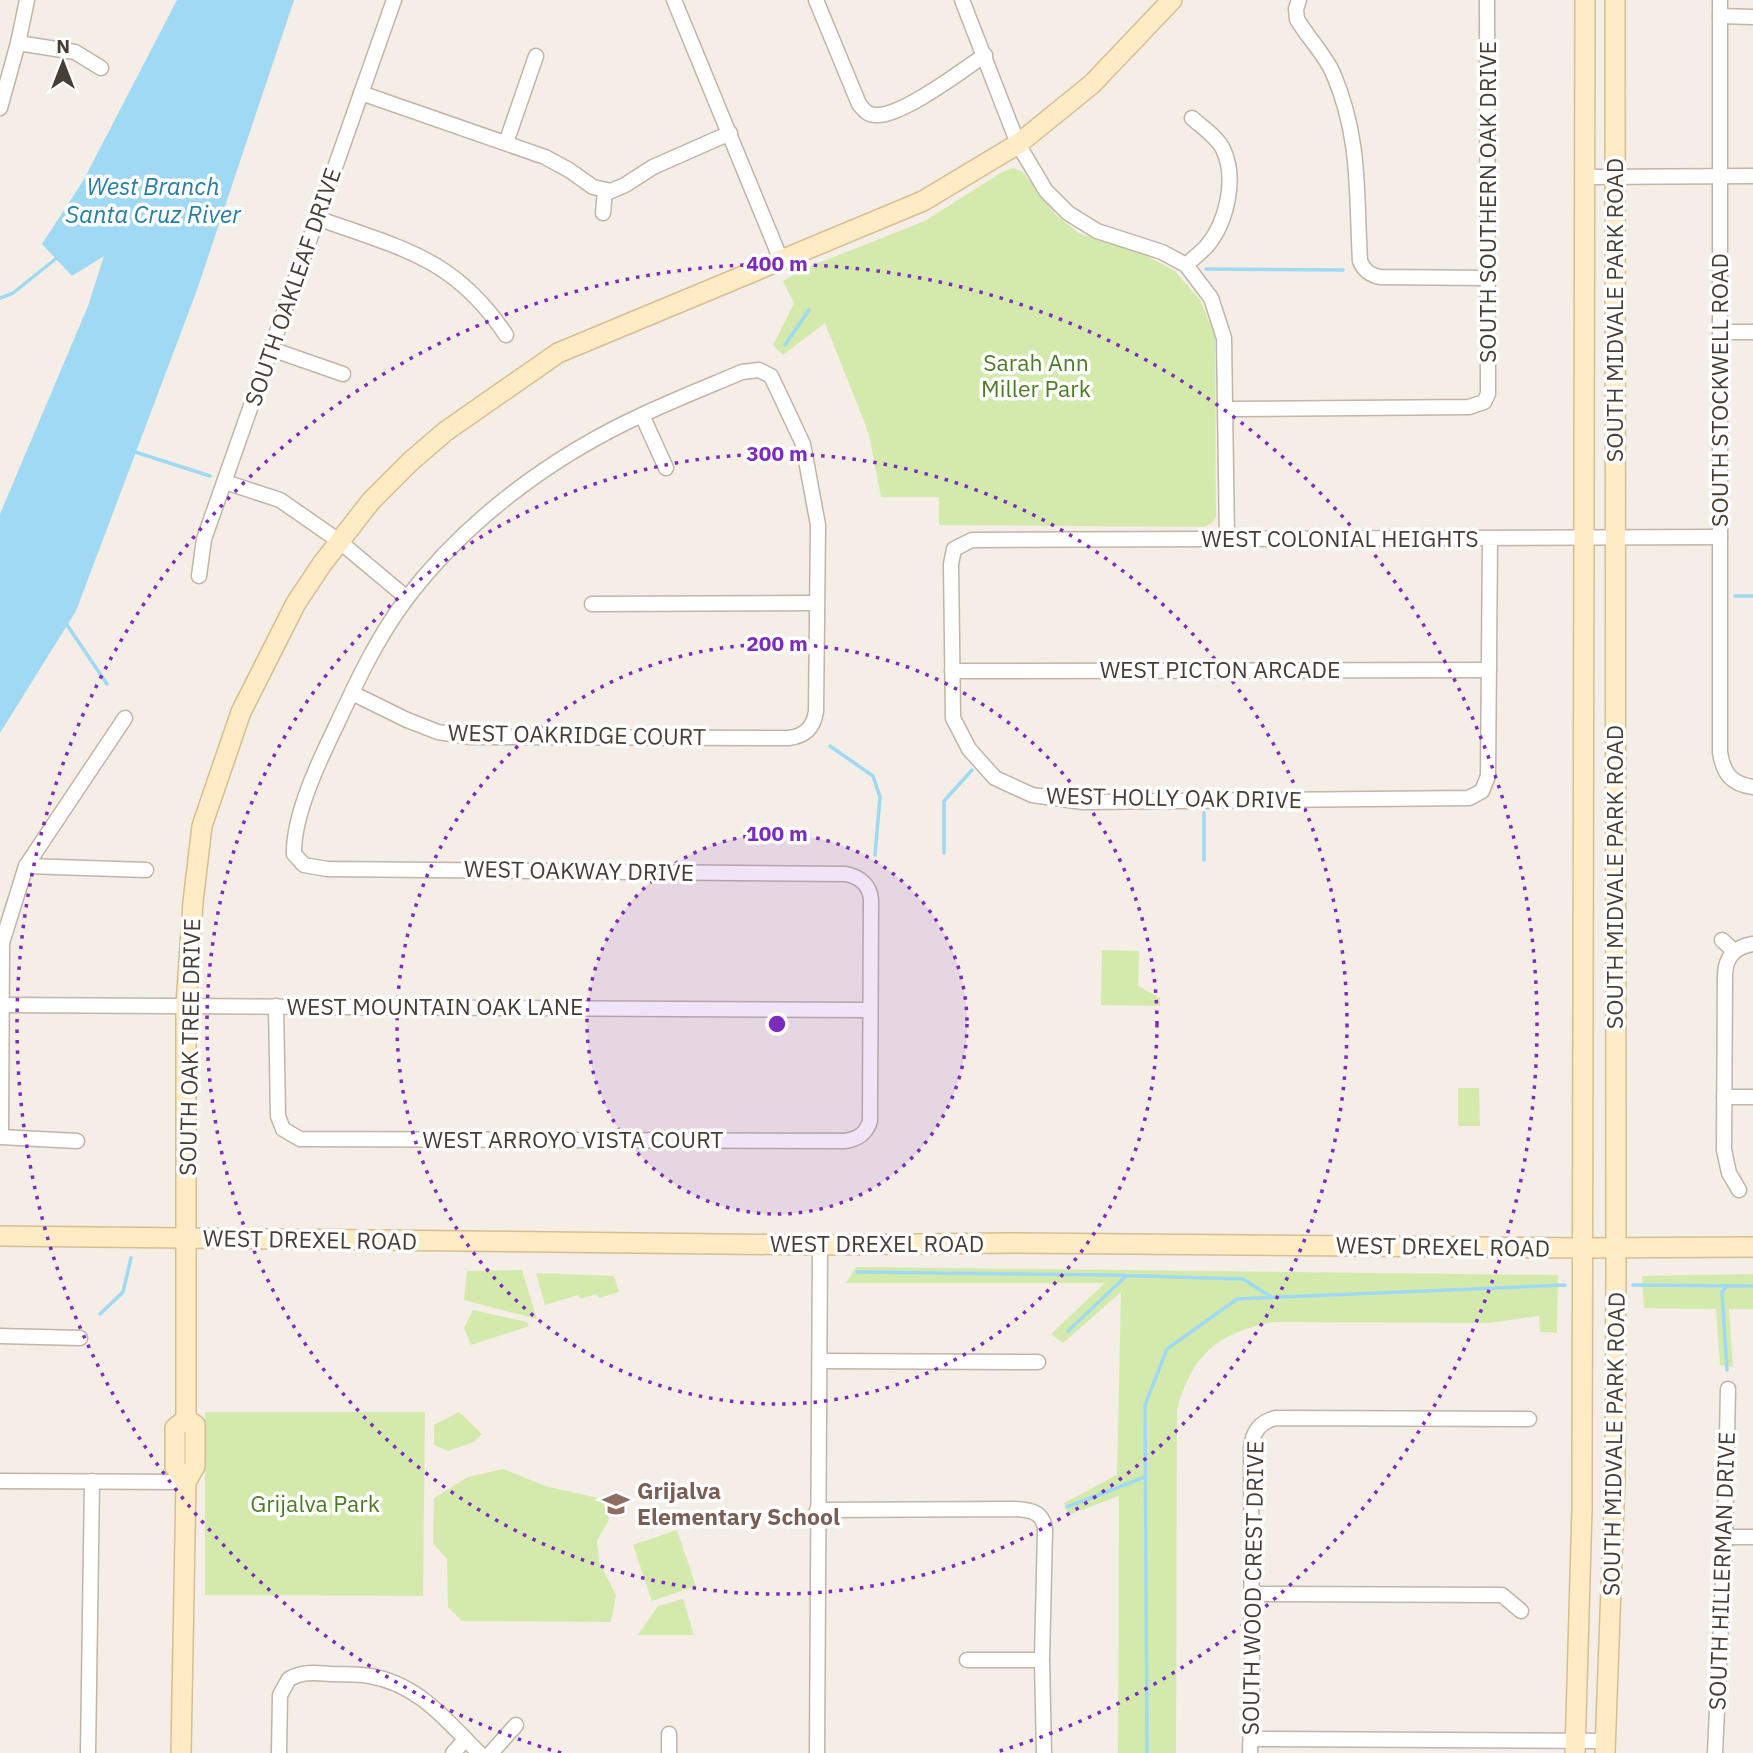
<svg xmlns="http://www.w3.org/2000/svg" width="1753" height="1753" font-family="'IBM Plex Sans',sans-serif">
	<style>
		.green { fill: #d4eaad }
		.water { fill: #9fd9f3 }
		.lines { fill: none; stroke-linecap: round; stroke-linejoin: round }
		.stream { stroke: #9fd9f3; stroke-width: 3.5 }
		.street-casing { stroke: #c0b5a8; stroke-width: 17 }
		.secondary-casing { stroke: #d6be94; stroke-width: 22 }
		.street { stroke: #fff; stroke-width: 14 }
		.secondary { stroke: #ffebc4; stroke-width: 19 }
		.ring { fill: none; stroke: #7b2cbf; stroke-width: 3.5; stroke-dasharray: 3.5 7 }
		.labels { text-anchor: middle; stroke-width: 7; stroke-linejoin: round; paint-order: stroke }
		.street-label { font-size: 23px; fill: #473e35; stroke: #fff }
		.park-label { font-size: 23px; fill: #4e7b25; stroke: #fff }
		.education-label { font-size: 23px; font-weight: bold; fill: #785e54; stroke: #fff; text-anchor: start }
		.water-label { font-size: 24px; font-style: italic; fill: #277da6; stroke: #fff }
		.centre { fill: #7b2cbf; stroke: #fff; stroke-width: 3.5 }
		.ring-label { font-size: 21px; text-anchor: middle; font-weight: bold; fill: #7b2cbf; stroke: #fff; stroke-width: 7; stroke-linejoin: round; paint-order: stroke }
	</style>
	<rect width="100%" height="100%" fill="#f4eee6"/>
	<!-- green -->
	<g class="green">
		<polygon points="1013,168 1023,172 1056,215 1080,234 1141,253 1175,271 1200,300 1215,336 1216,517 1212,523 1204,527 939,525 939,497 881,497 870,439 864,421 825,323 783,355 773,345 794,303 783,281 803,269 925,221 1002,172"/>
		<polygon points="1102,950 1139,951 1138,986 1160,998 1160,1006 1101,1005"/>
		<polygon points="1458,1088 1479,1088 1480,1126 1458,1126"/>
		<path d="M856,1267L1558,1275L1557,1333L1540,1332L1539,1316L1488,1323L1272,1322C1218,1333 1191,1355 1177,1410L1176,1753H1118L1119,1496L1068,1515L1064,1503L1117,1475L1121,1292L1063,1343L1051,1334L1105,1283H846Z"/>
		<polygon points="522,1270 537,1319 464,1300 467,1271"/>
		<polygon points="536,1273 614,1276 619,1292 599,1298 597,1294 580,1299 578,1295 545,1305"/>
		<polygon points="1753,1274 1753,1309 1729,1309 1733,1367 1720,1365 1716,1309 1644,1308 1642,1276"/>
		<polygon points="473,1310 527,1322 529,1326 471,1345 464,1328"/>
		<polygon points="205,1412 425,1412 423,1596 205,1595"/>
		<polygon points="459,1412 482,1434 474,1442 448,1451 434,1445 434,1425"/>
		<polygon points="503,1469 545,1486 602,1499 609,1520 597,1540 599,1562 616,1595 611,1622 462,1621 448,1607 447,1559 433,1543 434,1498 468,1477"/>
		<polygon points="677,1530 696,1586 652,1601 633,1545"/>
		<polygon points="683,1599 694,1635 638,1635 658,1606"/>
	</g>
	<!-- water -->
	<polygon class="water" points="177,0 294,0 197,290 76,611 0,733 0,514 88,306 104,256 72,276 42,244 83,181"/>
	<g class="lines">
		<!-- stream -->
		<g class="stream">
			<polyline points="1206,269 1343,270"/>
			<polyline points="0,298 13,293 58,257"/>
			<polyline points="785,345 809,310"/>
			<polyline points="132,451 210,476"/>
			<polyline points="1735,596 1753,596"/>
			<polyline points="65,622 107,684"/>
			<polyline points="830,746 873,776 880,797 875,855"/>
			<polyline points="944,853 944,801 972,770"/>
			<polyline points="1204,860 1204,813"/>
			<polyline points="857,1272 1108,1275 1243,1279 1270,1296"/>
			<polyline points="1633,1285 1753,1286"/>
			<polyline points="1726,1287 1722,1292 1727,1370"/>
			<polyline points="100,1314 123,1292 131,1258"/>
			<polyline points="1068,1331 1125,1277"/>
			<polyline points="1067,1507 1145,1477"/>
			<polyline points="1147,1753 1145,1405 1167,1349 1237,1299 1565,1285"/>
		</g>
		<!-- street casing -->
		<g class="street-casing">
			<g id="street">
				<polyline points="674,0 781,260"/>
				<path d="M816,0L859,104C864,110 867,115 876,115C901,117 963,70 985,55"/>
				<polyline points="962,0 1018,144 1046,191 1068,213 1097,231 1162,252 1186,265 1211,298 1224,338 1227,540"/>
				<path d="M1299,0L1296,9L1297,19C1307,37 1324,53 1333,73C1361,139 1356,192 1360,261C1364,271 1370,275 1380,277L1487,278"/>
				<path d="M1720,0V752C1723,773 1731,784 1753,787"/>
				<polyline points="1720,16 1753,17"/>
				<polyline points="18,43 75,52 101,68"/>
				<polyline points="361,93 545,157 569,170 593,187 611,191 625,185 653,167 730,133"/>
				<polyline points="0,108 18,43 27,0"/>
				<polyline points="506,143 536,56"/>
				<polyline points="1585,177 1753,176"/>
				<polyline points="603,213 605,191"/>
				<path d="M317,218C400,248 454,257 506,335"/>
				<path d="M1186,265C1193,259 1200,253 1206,247C1227,223 1237,178 1223,149C1217,137 1202,127 1192,118"/>
				<polyline points="1720,332 1753,332"/>
				<polyline points="271,349 343,374"/>
				<polyline points="1484,402 1488,394 1488,384 1487,0"/>
				<polyline points="1227,409 1469,407 1484,402"/>
				<polyline points="642,415 666,468"/>
				<polyline points="225,482 280,500 339,541 407,598"/>
				<polyline points="1490,538 1488,776 1482,791 1469,798 1083,802 1032,795 995,778 969,749 953,718 951,564 954,549 972,540 1720,537"/>
				<polyline points="199,576 204,539 394,0"/>
				<polyline points="592,604 815,603"/>
				<polyline points="952,671 1489,670"/>
				<polyline points="26,866 146,870"/>
				<polyline points="1722,940 1734,951"/>
				<polyline points="1,1005 870,1010"/>
				<path d="M276,1006L278,1116L283,1129L300,1139L845,1141C858,1139 866,1134 870,1121L871,900C870,885 860,877 846,874L327,869L304,865L294,854C293,815 320,759 337,724C357,681 378,636 407,598C467,519 554,455 644,414C676,399 709,386 742,372L759,370L771,376L803,444L818,525L816,711C814,727 805,736 789,738L471,737L438,732L407,720L352,693"/>
				<polyline points="1724,1097 1753,1097"/>
				<polyline points="1,1136 2,943 26,866 125,718"/>
				<polyline points="0,1137 77,1141"/>
				<path d="M1739,1190L1729,1173L1724,1150L1725,974C1726,956 1735,947 1753,944"/>
				<polyline points="0,1336 80,1338"/>
				<polyline points="820,1361 1038,1362"/>
				<polyline points="0,1481 186,1482"/>
				<path d="M817,1510L1016,1509C1031,1510 1043,1512 1045,1529L1042,1660L1044,1753"/>
				<polyline points="1725,1537 1753,1537"/>
				<polyline points="1252,1594 1502,1595 1521,1611"/>
				<polyline points="967,1660 1042,1660"/>
				<polyline points="1251,1739 1606,1741"/>
				<polyline points="88,1753 92,1481"/>
				<path d="M279,1753L280,1695L289,1679C303,1671 317,1673 332,1674C344,1674 358,1674 370,1676C418,1684 446,1720 479,1753"/>
				<polyline points="453,1753 465,1740"/>
				<polyline points="491,1753 516,1725"/>
				<polyline points="669,1753 669,1734"/>
				<polyline points="817,1753 820,1245"/>
				<path d="M1250,1753L1252,1695L1251,1448C1253,1432 1259,1422 1276,1418L1529,1419"/>
				<polyline points="1715,1753 1725,1537 1728,1389"/>
			</g>
		</g>
		<!-- secondary casing -->
		<g class="secondary-casing">
			<g id="secondary">
				<polyline points="0,1236 820,1245 1010,1243 1582,1248 1753,1247"/>
				<polyline points="186,1419 186,1005 193,902 202,826 241,712 296,603 322,564 371,501 411,461 446,431 558,353 923,201 1018,144 1092,84 1172,0"/>
				<polygon points="186,1419 195,1425 195,1466 186,1482 175,1467 175,1428"/>
				<polyline points="181,1753 186,1482"/>
				<polyline points="1575,1753 1582,1509 1585,0"/>
				<polyline points="1605,1753 1615,1477 1616,1273 1615,0"/>
			</g>
		</g>
		<!-- street -->
		<use href="#street" class="street"/>
		<!-- secondary -->
		<use href="#secondary" class="secondary"/>
	</g>
	<!-- distance rings -->
	<circle cx="777" cy="1024" r="190" fill="#7b2cbf" fill-opacity=".12"/>
	<g class="ring">
		<circle cx="777" cy="1024" r="190"/>
		<circle cx="777" cy="1024" r="380"/>
		<circle cx="777" cy="1024" r="570"/>
		<path d="M561 1753A760 760 0 1 1 993 1753"/>
	</g>
	<!-- icons -->
	<defs>
		<g id="school-bare" transform="scale(2.1)"><path d="M0-5L7-2L0 1L-7-2ZM-4 1L0 2.5L4 1V4Q0 6-4 4Z" fill="#8d6e63" stroke="#fff" stroke-width="2.5" paint-order="stroke"/></g>
	</defs>
	<g fill-rule="evenodd">
		<use href="#school-bare" x="616" y="1504"/>
	</g>
	<g class="labels">
		<!-- street labels -->
		<g class="street-label">
			<text transform="translate(1488 202) rotate(-90)" y="8">SOUTH SOUTHERN OAK DRIVE</text>
			<text transform="translate(293 287) rotate(-71)" y="8">SOUTH OAKLEAF DRIVE</text>
			<text transform="translate(1615 310) rotate(-90)" y="8">SOUTH MIDVALE PARK ROAD</text>
			<text transform="translate(1720 390) rotate(-90)" y="8">SOUTH STOCKWELL ROAD</text>
			<text x="1340" y="547">WEST COLONIAL HEIGHTS</text>
			<text x="1220" y="678">WEST PICTON ARCADE</text>
			<text transform="translate(577 735) rotate(1)" y="8">WEST OAKRIDGE COURT</text>
			<text transform="translate(1174 798) rotate(1)" y="8">WEST HOLLY OAK DRIVE</text>
			<text transform="translate(579 871) rotate(1)" y="8">WEST OAKWAY DRIVE</text>
			<text transform="translate(1615 877) rotate(-90)" y="8">SOUTH MIDVALE PARK ROAD</text>
			<text x="435" y="1015">WEST MOUNTAIN OAK LANE</text>
			<text transform="translate(190 1047) rotate(-89)" y="8">SOUTH OAK TREE DRIVE</text>
			<text x="573" y="1148">WEST ARROYO VISTA COURT</text>
			<text transform="translate(310 1240) rotate(1)" y="8">WEST DREXEL ROAD</text>
			<text x="877" y="1252">WEST DREXEL ROAD</text>
			<text transform="translate(1443 1247) rotate(1)" y="8">WEST DREXEL ROAD</text>
			<text transform="translate(1614 1444) rotate(-89)" y="8">SOUTH MIDVALE PARK ROAD</text>
			<text transform="translate(1722 1571) rotate(-88)" y="8">SOUTH HILLERMAN DRIVE</text>
			<text transform="translate(1253 1588) rotate(-89)" y="8">SOUTH WOOD CREST DRIVE</text>
		</g>
		<!-- park labels -->
		<g class="park-label">
			<text x="1036" y="371">Sarah Ann<tspan x="1036" dy="26">Miller Park</tspan></text>
			<text x="315" y="1512">Grijalva Park</text>
		</g>
		<!-- education labels -->
		<g class="education-label">
			<text x="637" y="1499">Grijalva<tspan x="637" dy="26">Elementary School</tspan></text>
		</g>
		<!-- water labels -->
		<g class="water-label">
			<text x="153" y="195">West Branch<tspan x="153" dy="28">Santa Cruz River</tspan></text>
		</g>
	</g>
	<circle cx="777" cy="1024" r="10" class="centre"/>
	<g class="ring-label">
		<text x="777" y="271">400 m</text>
		<text x="777" y="461">300 m</text>
		<text x="777" y="651">200 m</text>
		<text x="777" y="841">100 m</text>
	</g>
	<!-- north arrow -->
	<g transform="translate(63 63)" stroke="#ffffff" stroke-width="5" paint-order="stroke">
	<path d="M0-5L12 26L0 18L-12 26Z" fill="#473e35"/>
	<text y="-10" font-size="19" font-weight="bold" text-anchor="middle" fill="#473e35">N</text>
	</g>
</svg>
